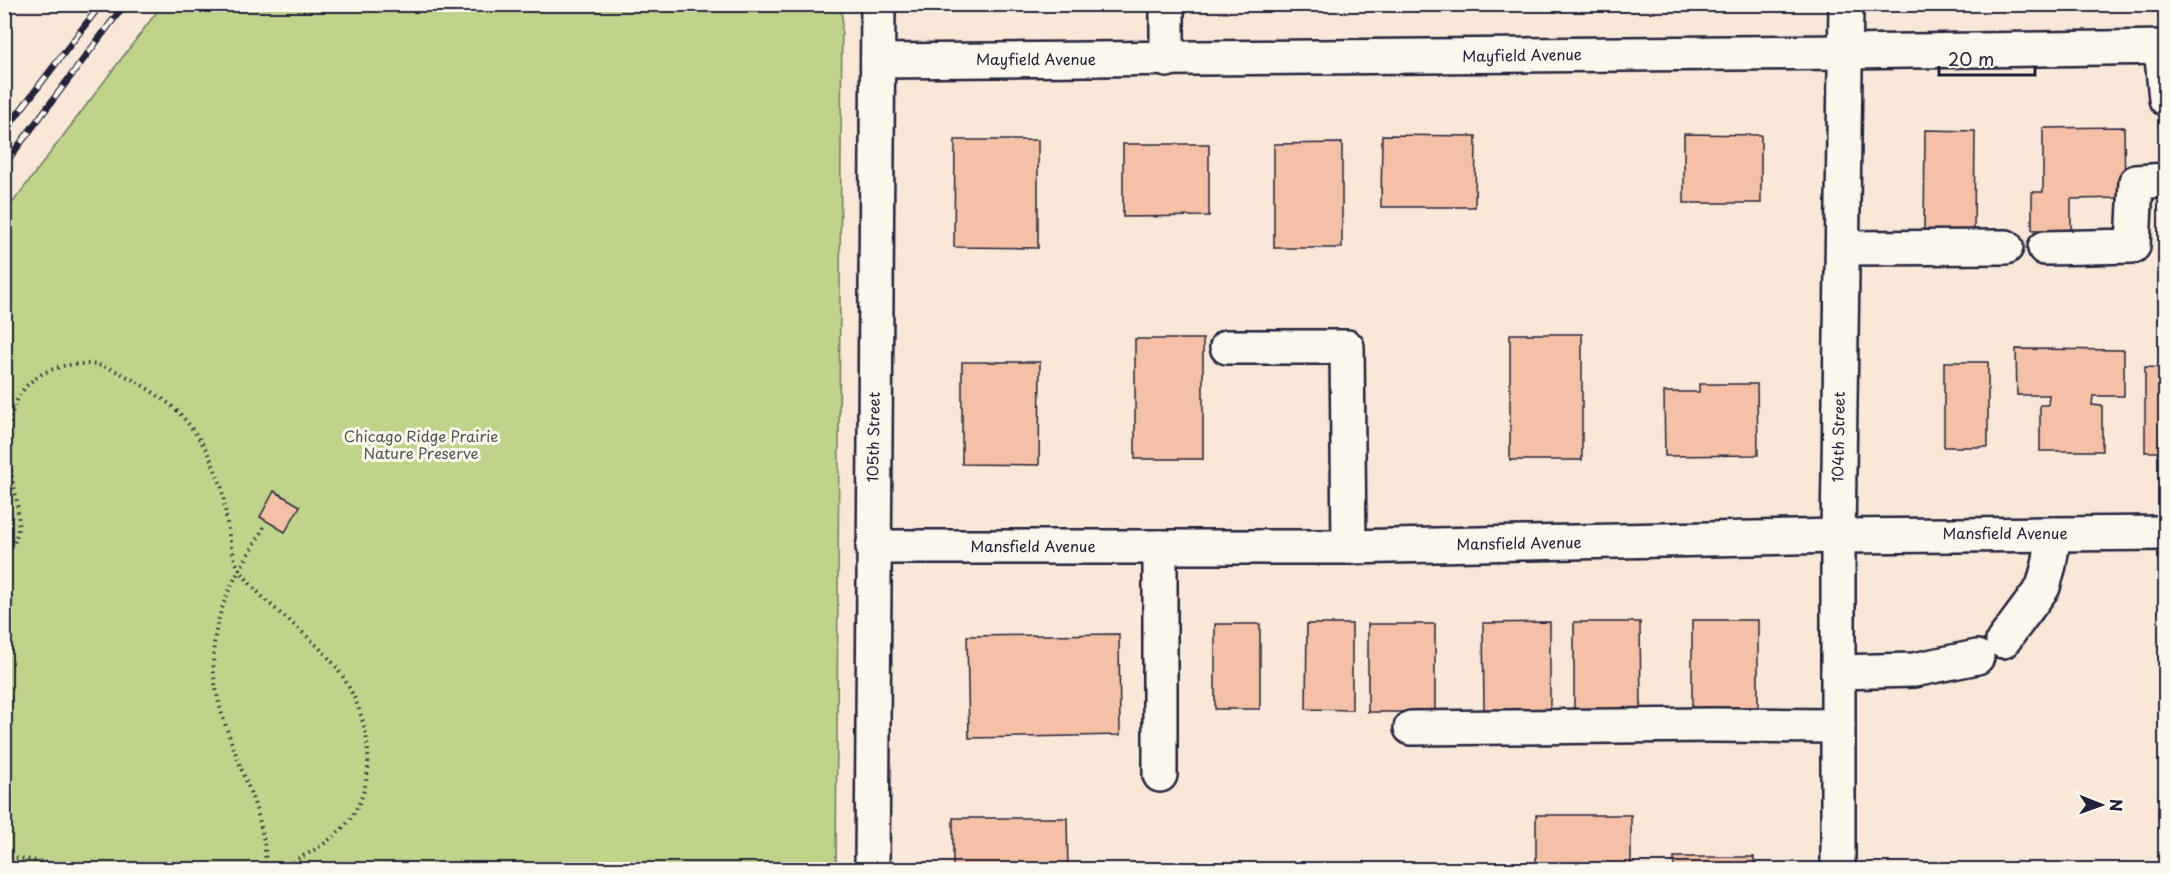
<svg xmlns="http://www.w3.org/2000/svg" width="2170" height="874" font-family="'Playpen Sans',sans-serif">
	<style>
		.green { fill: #bfd48a; stroke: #707b62; stroke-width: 1.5 }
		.building { fill: #f4c1a6; stroke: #22223b; stroke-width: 1.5 }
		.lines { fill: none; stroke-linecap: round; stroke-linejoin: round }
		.minor-casing { stroke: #22223b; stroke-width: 38 }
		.path { stroke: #22223b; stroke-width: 4; stroke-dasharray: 1.5 4.5; stroke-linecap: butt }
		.minor { stroke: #fbf7ec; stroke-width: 33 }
		.rail-casing { stroke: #22223b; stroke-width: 7 }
		.rail { stroke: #fbf7ec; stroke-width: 4.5; stroke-dasharray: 14; stroke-linecap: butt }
		.labels { text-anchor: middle; stroke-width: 6; stroke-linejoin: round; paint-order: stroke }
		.street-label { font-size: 15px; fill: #22223b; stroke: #fbf7ec }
		.park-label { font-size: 15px; fill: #515753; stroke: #fbf7ec }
	</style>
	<rect width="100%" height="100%" fill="#f9e7d7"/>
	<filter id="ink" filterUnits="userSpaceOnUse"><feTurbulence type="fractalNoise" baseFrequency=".0167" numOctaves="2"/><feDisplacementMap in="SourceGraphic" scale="12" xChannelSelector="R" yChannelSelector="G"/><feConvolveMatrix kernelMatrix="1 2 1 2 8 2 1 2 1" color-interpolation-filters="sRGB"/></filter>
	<g filter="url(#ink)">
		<!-- green -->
		<polygon class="green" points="162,5 842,5 836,869 5,869 4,214"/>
		<!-- building -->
		<g class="building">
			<polygon points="2124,127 2125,198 2071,199 2071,230 2032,230 2032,192 2043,192 2043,128"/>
			<polygon points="1925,130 1975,131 1974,232 1924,232"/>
			<polygon points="1684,134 1761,135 1761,203 1684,203"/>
			<polygon points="1382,135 1476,136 1475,207 1381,207"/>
			<polygon points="955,140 1038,140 1038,248 954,247"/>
			<polygon points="1342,143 1342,248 1274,248 1274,144"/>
			<polygon points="1123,144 1209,144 1209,216 1123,217"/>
			<rect x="1510" y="334" width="72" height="126"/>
			<rect x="1135" y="339" width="68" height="120"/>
			<polygon points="2016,349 2124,350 2124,396 2093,396 2092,405 2102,406 2102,451 2040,451 2040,405 2048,405 2049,395 2017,395"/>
			<polygon points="962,362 1040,362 1039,465 962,464"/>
			<rect x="1944" y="362" width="44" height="85"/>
			<polygon points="2145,367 2166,368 2166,452 2145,452"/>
			<polygon points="1699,384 1757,384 1758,455 1665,456 1664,392 1699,392"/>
			<polygon points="274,491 300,506 285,532 260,517"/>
			<polygon points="1692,620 1758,620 1758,707 1692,708"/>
			<polygon points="1550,622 1550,710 1484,710 1483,623"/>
			<polygon points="1574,622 1640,622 1641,710 1574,710"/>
			<rect x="1215" y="624" width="45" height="85"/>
			<polygon points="1307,624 1352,624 1352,710 1306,709"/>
			<rect x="1368" y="624" width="67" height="88"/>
			<polygon points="1119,634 1120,735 969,738 967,636"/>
			<rect x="1536" y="815" width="95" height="55"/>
			<polygon points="953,818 1067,818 1068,870 953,870"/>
			<rect x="1674" y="857" width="80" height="13"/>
		</g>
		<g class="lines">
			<!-- minor casing -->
			<g class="minor-casing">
				<g id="minor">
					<polyline points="1167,4 1167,60"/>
					<polyline points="2161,47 2166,99"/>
					<polyline points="878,61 1846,52 2166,47"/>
					<polyline points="1843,248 2006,247"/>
					<polyline points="2045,248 2133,246 2136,182 2166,180"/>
					<polyline points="1227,347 1347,347 1349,547"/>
					<polyline points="873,547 1349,547 1838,536 2166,533"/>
					<polyline points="1160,547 1160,775"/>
					<polyline points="2003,641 2043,587 2049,565 2054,534"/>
					<polyline points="1838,672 1914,670 1977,657"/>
					<polyline points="1411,728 1711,725 1838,726"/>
					<polyline points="872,870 878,4"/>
					<polyline points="1838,870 1838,536 1846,4"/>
				</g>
			</g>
			<!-- path -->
			<g class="path">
				<path d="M264,527C252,550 237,571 227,595C198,664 220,711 244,776C255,804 268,839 265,870"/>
				<path d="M4,557C30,530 14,497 10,465C7,445 7,426 14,407C18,396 26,384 36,378C53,365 81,361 102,366C121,370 167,399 180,414C191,426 204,444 211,460C214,468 218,477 221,485C227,510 227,549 240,570C264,607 310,632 337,668C368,711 382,774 350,819C333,843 301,858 274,870"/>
				<polyline points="4,856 44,862 71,870"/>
			</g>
			<!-- minor -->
			<use href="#minor" class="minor"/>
			<!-- rail casing -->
			<g class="rail-casing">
				<g id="rail">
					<polyline points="4,132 101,4"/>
					<polyline points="4,165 125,4"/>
				</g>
			</g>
			<!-- rail -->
			<use href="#rail" class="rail"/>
		</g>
	</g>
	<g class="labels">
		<!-- street labels -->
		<g class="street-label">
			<text transform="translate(1522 56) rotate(-1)" y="5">Mayfield Avenue</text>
			<text x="1036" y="65">Mayfield Avenue</text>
			<text transform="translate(874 437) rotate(-89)" y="5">105th Street</text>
			<text transform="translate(1839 437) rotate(-89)" y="5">104th Street</text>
			<text x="2005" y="539">Mansfield Avenue</text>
			<text transform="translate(1519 544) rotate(-1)" y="5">Mansfield Avenue</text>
			<text x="1033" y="552">Mansfield Avenue</text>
		</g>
		<!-- park labels -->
		<g class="park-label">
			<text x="421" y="442">Chicago Ridge Prairie<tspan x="421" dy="17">Nature Preserve</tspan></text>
		</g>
	</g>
	<!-- margin -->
	<rect width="2170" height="874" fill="none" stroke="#fbf7ec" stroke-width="24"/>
	<rect x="12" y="12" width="2146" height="850" fill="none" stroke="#22223b" stroke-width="2" filter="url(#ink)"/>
	<!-- north arrow -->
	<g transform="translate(2101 805) rotate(91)" stroke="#fbf7ec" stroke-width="4.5" paint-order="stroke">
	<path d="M0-4.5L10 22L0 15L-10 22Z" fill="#22223b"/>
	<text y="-9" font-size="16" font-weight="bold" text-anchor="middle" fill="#22223b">N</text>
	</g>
	<!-- scale -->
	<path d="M1939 66v9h96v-9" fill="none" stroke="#22223b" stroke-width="3"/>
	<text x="1948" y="66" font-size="18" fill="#22223b" stroke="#fbf7ec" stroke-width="4.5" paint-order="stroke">20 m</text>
</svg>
